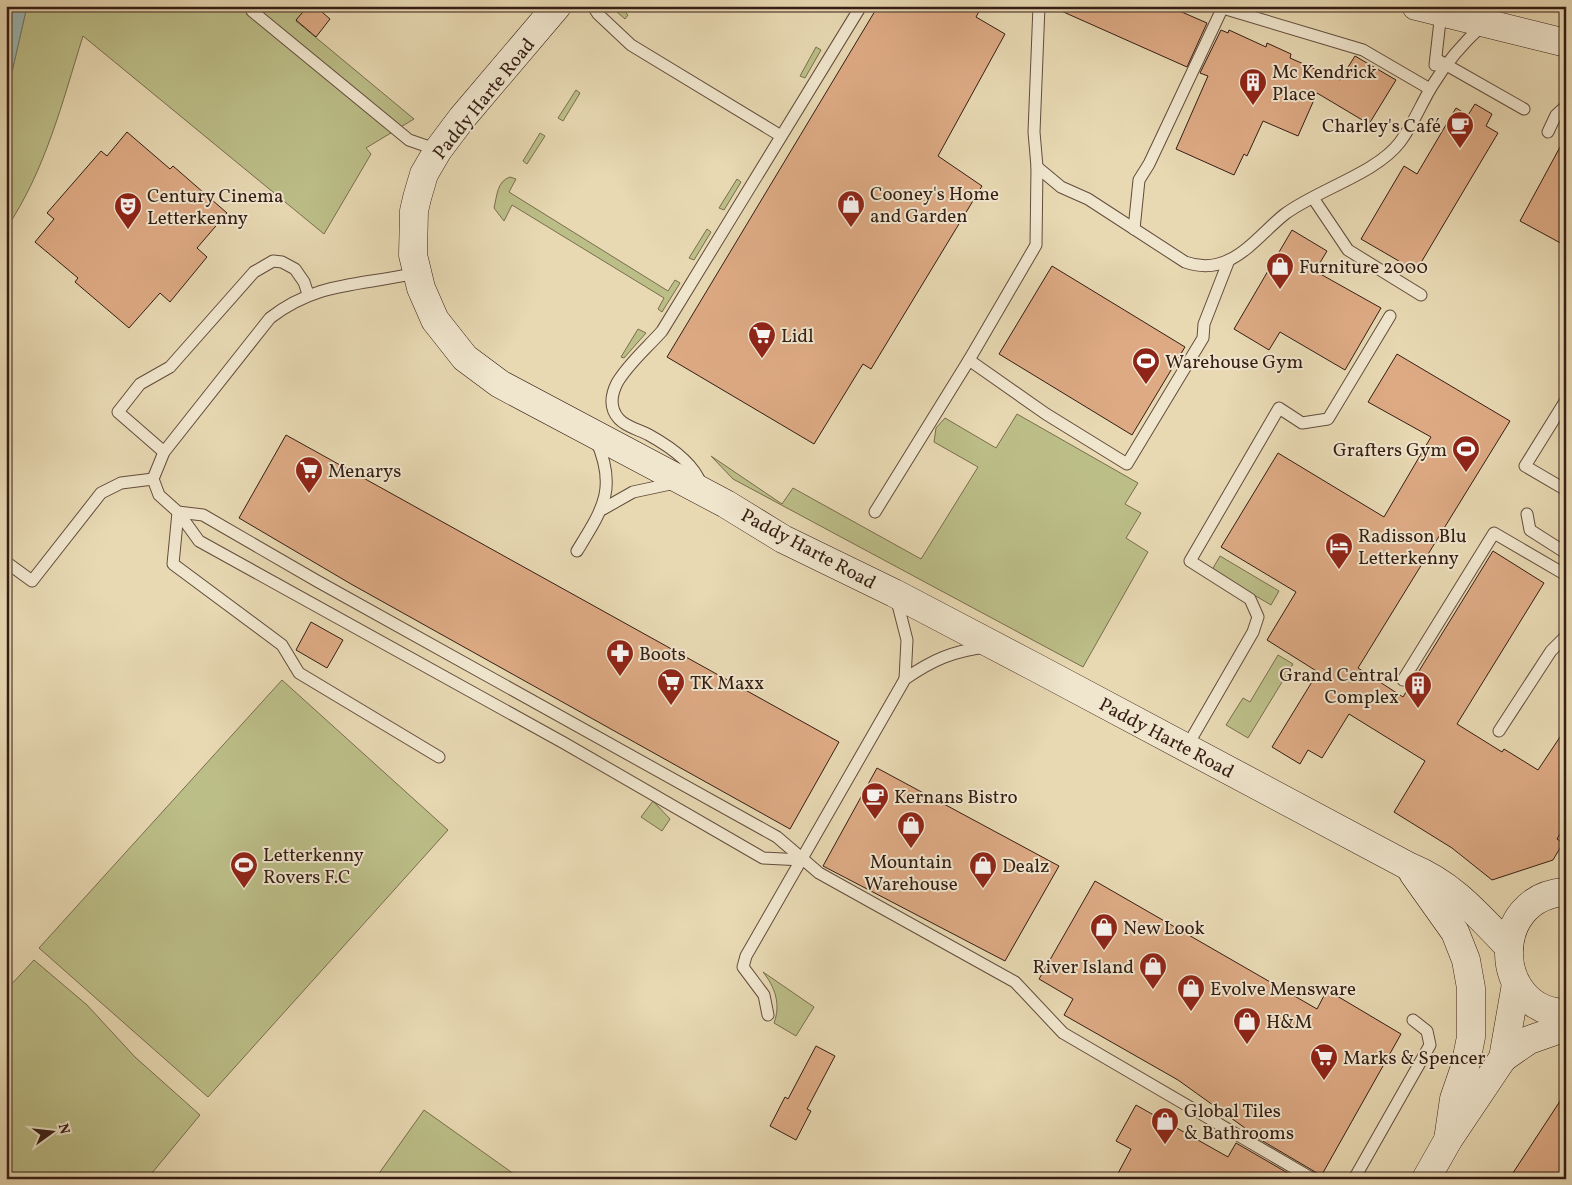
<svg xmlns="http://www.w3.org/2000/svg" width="1572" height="1185" font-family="Vollkorn,serif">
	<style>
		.green { fill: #bcbe88; stroke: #786e4e }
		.water { fill: #9ab8b6; stroke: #727a75 }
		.building { fill: #ddaa84; stroke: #351d14 }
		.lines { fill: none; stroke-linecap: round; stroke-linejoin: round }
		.service-casing { stroke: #624c3c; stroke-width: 13 }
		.secondary-casing { stroke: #351d14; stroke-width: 29 }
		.service { stroke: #f0e6ce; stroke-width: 11 }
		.secondary { stroke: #f0e6ce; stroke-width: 28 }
		.labels { text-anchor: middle; stroke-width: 4; stroke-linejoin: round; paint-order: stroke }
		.poi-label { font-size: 19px; fill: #351d14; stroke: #f0e6ce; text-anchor: start }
		.street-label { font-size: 19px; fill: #351d14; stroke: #f0e6ce }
	</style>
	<rect width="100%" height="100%" fill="#e8d9b3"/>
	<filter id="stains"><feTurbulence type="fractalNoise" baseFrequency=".004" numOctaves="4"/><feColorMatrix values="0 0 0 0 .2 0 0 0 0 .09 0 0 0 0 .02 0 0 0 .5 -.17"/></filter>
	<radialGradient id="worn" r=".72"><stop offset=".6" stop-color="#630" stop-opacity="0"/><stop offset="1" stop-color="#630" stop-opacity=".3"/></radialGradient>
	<!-- green -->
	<g class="green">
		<path d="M27,6H308L296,21L414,119L366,148L371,154L324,234L83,36C62,103 46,169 6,229V98Z"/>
		<polygon points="610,6 629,6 626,13 628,15 625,19"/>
		<polygon points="816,47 821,50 805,78 800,76"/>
		<polygon points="576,90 580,93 563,121 558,118"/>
		<polygon points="540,133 545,136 527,164 523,161"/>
		<path d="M510,177L516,179L509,192L668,291L675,280L680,283L662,312L658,309L664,298L512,205L504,221L494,208C497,196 497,181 510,177Z"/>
		<polygon points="737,179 741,182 724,210 719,208"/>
		<polygon points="707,229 711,232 694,260 689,258"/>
		<polygon points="638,329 646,333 624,358 621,357"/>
		<polygon points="1017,414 1138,483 1125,504 1141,513 1126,538 1148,552 1083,667 733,479 711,456 782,504 793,488 921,559 978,467 934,442 936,428 945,418 996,448"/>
		<polygon points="1220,556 1279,591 1271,605 1212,570"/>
		<polygon points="1278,655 1293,664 1248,738 1226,725 1243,698 1250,702"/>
		<polygon points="282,680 448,830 208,1097 39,948"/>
		<polygon points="653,801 670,819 662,831 641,817"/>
		<polygon points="34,960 87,1005 135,1057 200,1115 147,1179 6,1179 6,990"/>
		<path d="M763,972L814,1007L796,1036L774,1023C781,1004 775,987 763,972Z"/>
		<polygon points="424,1110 521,1179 375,1179"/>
	</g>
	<!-- water -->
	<polygon class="water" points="6,6 27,6 6,98"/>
	<!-- building -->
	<g class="building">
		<polygon points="308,6 315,6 330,19 316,37 296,20"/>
		<polygon points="878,6 982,6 976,17 1005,34 938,156 982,186 871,369 863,364 814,444 667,357"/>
		<polygon points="1050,6 1168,6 1207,23 1187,67"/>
		<polygon points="1221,30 1228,33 1229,30 1266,47 1267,43 1291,54 1290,58 1340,80 1355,56 1396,80 1369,124 1317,93 1298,136 1263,121 1247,156 1244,154 1234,175 1176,149 1208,76 1200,73"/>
		<polygon points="1475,104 1492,114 1486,126 1498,133 1416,271 1361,239 1404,166 1417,174 1456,108 1468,115"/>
		<polygon points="127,132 170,169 173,166 227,213 197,248 207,257 170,302 160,293 129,328 75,282 78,278 35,242 54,219 47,213 101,151 107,156"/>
		<polygon points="1566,136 1566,246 1520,221"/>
		<polygon points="1292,230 1327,251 1315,271 1381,308 1345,370 1280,332 1269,350 1234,329"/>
		<polygon points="1052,266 1185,347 1132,435 999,354"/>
		<polygon points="1397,354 1510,421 1358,668 1403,697 1493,551 1544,583 1457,724 1502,752 1504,749 1538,770 1566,728 1566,824 1557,839 1563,843 1553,860 1492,880 1452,848 1394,812 1425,761 1349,714 1322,758 1308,750 1300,764 1272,747 1318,672 1267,640 1296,592 1221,547 1278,453 1384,517 1431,437 1368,402"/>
		<polygon points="286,435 839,742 790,829 351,584 239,518"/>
		<polygon points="311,622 343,640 327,668 296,650"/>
		<polygon points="877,768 1059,866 1005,961 823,866"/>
		<polygon points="1095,881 1317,1009 1327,990 1401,1034 1320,1178 1317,1173 1244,1130 1245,1128 1178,1080 1064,1015 1073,999 1039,979"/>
		<polygon points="816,1046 835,1056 807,1109 811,1111 796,1140 770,1126 785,1097 788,1099"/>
		<polygon points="1566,1092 1566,1179 1509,1179"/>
		<polygon points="1136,1105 1228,1157 1236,1143 1298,1179 1115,1179 1131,1149 1116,1141"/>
	</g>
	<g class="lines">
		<!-- service casing -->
		<g class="service-casing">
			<g id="service">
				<polyline points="253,6 252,11 392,126 409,140 438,150"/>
				<polyline points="593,6 598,14 631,45 781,136"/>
				<polyline points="1216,6 1363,50 1430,89"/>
				<polyline points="1436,59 1524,109"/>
				<polyline points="1435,65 1441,12"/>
				<polyline points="1548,132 1556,115 1566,106"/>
				<path d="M1037,167L1061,187L1088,199L1185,262C1199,267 1215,267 1229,260C1250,250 1267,228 1285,214C1317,190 1377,173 1400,142C1413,125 1421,104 1432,86C1446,63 1464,42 1483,25"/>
				<polyline points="1313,198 1348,250 1421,295"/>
				<polyline points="1134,229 1139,180 1149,164 1222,9"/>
				<path d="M416,273C360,286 318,281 270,318L164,452L153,479L159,495L178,512L203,515L317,581L777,837L819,873L1015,982L1063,1033L1313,1179"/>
				<polyline points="969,360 1046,414 1127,464 1203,338 1204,324 1229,260"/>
				<polyline points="1566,400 1525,466 1566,490"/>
				<polyline points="164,452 118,412 140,384 170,367 254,272 273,261 282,262 295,269 304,282 308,294"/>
				<path d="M701,484C693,462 669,446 649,435C640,430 626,427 619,419C609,408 611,395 617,383C628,364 647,348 662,331L861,6"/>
				<polyline points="603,509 633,492 675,483"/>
				<polyline points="178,512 199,541 564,743 763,858 803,860"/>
				<polyline points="178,512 173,564 282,645 299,673 439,757"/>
				<polyline points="875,512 969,360 1036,245 1037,167 1034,132 1039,6"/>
				<polyline points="1527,514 1530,530 1566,553"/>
				<path d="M577,551C602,510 618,489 596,440"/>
				<polyline points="6,562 32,581 101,493 121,483 153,479"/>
				<polyline points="896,597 907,640 905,679"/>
				<polyline points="1403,680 1494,533 1566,575"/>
				<polyline points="1499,731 1551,651 1566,636"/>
				<polyline points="1186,748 1253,632 1258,617 1250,599 1190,561 1279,408 1302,423 1328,419 1390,316"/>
				<path d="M768,1015L764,995L743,967L746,956L905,679C932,660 953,651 986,647"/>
				<polyline points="1354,1179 1430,1045 1427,1031 1413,1020"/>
			</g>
		</g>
		<!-- secondary casing -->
		<g class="secondary-casing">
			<g id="secondary">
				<path d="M557,6L462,118L438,150L424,174L417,198L414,211L413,255L421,288L435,320L465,358L500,384L726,504L783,539L894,593L1033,666L1410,867C1453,885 1476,913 1508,946"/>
				<polyline points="1416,6 1566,43"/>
				<polyline points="1413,873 1455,932 1466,960 1471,988 1471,1037 1465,1067 1454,1099 1448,1140"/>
				<path d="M1566,892C1488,896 1492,1012 1566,1013"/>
				<polyline points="1503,1058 1529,1040 1566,1027"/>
				<polyline points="1426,1179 1448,1140 1503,1058 1516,984"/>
			</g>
		</g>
		<!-- service -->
		<use href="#service" class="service"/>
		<!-- secondary -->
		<use href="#secondary" class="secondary"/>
	</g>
	<!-- icons -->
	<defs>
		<g id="building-pin" transform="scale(1.4375)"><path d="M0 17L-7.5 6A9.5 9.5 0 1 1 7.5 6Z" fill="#8f2418" stroke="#f0e6ce"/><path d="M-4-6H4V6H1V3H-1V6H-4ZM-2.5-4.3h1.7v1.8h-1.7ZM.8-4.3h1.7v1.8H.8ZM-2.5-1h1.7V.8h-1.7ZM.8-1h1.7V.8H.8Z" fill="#fff"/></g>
		<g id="cafe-pin" transform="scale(1.4375)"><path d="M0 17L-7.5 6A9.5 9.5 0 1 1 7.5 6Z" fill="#8f2418" stroke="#f0e6ce"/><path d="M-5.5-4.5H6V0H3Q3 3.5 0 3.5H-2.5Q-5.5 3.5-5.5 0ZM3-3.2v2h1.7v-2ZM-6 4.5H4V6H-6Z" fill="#fff"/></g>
		<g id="shop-pin" transform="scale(1.4375)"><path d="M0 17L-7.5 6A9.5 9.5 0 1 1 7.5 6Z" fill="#8f2418" stroke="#f0e6ce"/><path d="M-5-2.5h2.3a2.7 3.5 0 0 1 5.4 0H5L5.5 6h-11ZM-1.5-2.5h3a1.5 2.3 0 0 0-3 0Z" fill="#fff"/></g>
		<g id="theatre-pin" transform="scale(1.4375)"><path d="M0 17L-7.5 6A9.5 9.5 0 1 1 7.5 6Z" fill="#8f2418" stroke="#f0e6ce"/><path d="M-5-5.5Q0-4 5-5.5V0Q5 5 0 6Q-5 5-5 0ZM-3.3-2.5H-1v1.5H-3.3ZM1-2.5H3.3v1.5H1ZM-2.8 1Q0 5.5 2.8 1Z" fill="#fff"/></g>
		<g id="supermarket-pin" transform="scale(1.4375)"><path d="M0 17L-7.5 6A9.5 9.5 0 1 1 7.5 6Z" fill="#8f2418" stroke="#f0e6ce"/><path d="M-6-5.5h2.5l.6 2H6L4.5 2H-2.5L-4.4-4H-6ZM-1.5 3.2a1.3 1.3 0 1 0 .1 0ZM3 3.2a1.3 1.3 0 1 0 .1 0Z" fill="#fff"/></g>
		<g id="stadium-pin" transform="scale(1.4375)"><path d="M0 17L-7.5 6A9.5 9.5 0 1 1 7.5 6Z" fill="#8f2418" stroke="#f0e6ce"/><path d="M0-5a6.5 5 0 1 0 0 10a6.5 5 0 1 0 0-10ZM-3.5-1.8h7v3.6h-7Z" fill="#fff"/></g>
		<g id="hotel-pin" transform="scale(1.4375)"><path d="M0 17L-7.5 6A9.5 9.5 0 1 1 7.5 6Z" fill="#8f2418" stroke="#f0e6ce"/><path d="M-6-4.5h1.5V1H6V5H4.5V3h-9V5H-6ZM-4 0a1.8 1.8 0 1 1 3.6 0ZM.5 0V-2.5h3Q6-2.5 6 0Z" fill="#fff"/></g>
		<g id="pharmacy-pin" transform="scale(1.4375)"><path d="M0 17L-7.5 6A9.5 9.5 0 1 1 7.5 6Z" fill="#8f2418" stroke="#f0e6ce"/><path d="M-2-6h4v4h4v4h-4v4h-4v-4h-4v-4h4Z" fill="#fff"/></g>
	</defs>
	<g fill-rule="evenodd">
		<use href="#building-pin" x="1253" y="82"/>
		<use href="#cafe-pin" x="1460" y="125"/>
		<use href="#shop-pin" x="851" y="204"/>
		<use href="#theatre-pin" x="128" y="206"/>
		<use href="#shop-pin" x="1280" y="266"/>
		<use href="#supermarket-pin" x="762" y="335"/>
		<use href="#stadium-pin" x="1146" y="361"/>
		<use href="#stadium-pin" x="1466" y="449"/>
		<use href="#supermarket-pin" x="309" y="470"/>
		<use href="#hotel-pin" x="1339" y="546"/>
		<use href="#pharmacy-pin" x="620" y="653"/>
		<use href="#supermarket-pin" x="671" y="682"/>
		<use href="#building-pin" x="1418" y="685"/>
		<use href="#cafe-pin" x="875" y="796"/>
		<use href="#shop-pin" x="911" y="825"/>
		<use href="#stadium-pin" x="244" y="865"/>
		<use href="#shop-pin" x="983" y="865"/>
		<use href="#shop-pin" x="1104" y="927"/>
		<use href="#shop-pin" x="1153" y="966"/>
		<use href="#shop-pin" x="1191" y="988"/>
		<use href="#shop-pin" x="1247" y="1021"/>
		<use href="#supermarket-pin" x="1324" y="1057"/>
		<use href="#shop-pin" x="1165" y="1121"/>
	</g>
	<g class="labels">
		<!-- poi labels -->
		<g class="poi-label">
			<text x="1272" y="78">Mc Kendrick<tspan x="1272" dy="22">Place</tspan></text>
			<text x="1441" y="132" text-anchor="end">Charley's Café</text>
			<text x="870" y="200">Cooney's Home<tspan x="870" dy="22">and Garden</tspan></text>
			<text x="147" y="202">Century Cinema<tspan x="147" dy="22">Letterkenny</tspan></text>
			<text x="1299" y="273">Furniture 2000</text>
			<text x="781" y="342">Lidl</text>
			<text x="1165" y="368">Warehouse Gym</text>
			<text x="1447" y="456" text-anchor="end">Grafters Gym</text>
			<text x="328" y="477">Menarys</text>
			<text x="1358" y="542">Radisson Blu<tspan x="1358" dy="22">Letterkenny</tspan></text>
			<text x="639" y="660">Boots</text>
			<text x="1399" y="681" text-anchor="end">Grand Central<tspan x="1399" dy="22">Complex</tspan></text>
			<text x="690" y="689">TK Maxx</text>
			<text x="894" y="803">Kernans Bistro</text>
			<text x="263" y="861">Letterkenny<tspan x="263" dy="22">Rovers F.C</tspan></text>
			<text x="911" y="868" text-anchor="middle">Mountain<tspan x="911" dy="22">Warehouse</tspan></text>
			<text x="1002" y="872">Dealz</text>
			<text x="1123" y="934">New Look</text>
			<text x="1134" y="973" text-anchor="end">River Island</text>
			<text x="1210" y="995">Evolve Mensware</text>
			<text x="1266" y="1028">H&amp;M</text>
			<text x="1343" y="1064">Marks &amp; Spencer</text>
			<text x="1184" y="1117">Global Tiles<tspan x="1184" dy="22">&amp; Bathrooms</tspan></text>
		</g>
		<!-- street labels -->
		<g class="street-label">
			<text transform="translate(483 98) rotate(-51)" y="7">Paddy Harte Road</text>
			<text transform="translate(809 548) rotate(28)" y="7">Paddy Harte Road</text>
			<text transform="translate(1167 737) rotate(28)" y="7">Paddy Harte Road</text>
		</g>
	</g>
	<!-- margin -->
	<rect width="1572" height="1185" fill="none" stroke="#e8d9b3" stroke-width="25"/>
	<rect x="8" y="8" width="1557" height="1170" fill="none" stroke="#351d14" stroke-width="2.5"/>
	<rect x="12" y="12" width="1547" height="1160" fill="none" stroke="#351d14"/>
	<!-- north arrow -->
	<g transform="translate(52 1132) rotate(75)" stroke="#f0e6ce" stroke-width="4" paint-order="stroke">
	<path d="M0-4L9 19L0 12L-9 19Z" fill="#351d14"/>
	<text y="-8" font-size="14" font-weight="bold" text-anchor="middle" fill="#351d14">N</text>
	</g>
	<rect width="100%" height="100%" filter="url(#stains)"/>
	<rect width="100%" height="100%" fill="url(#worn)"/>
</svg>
